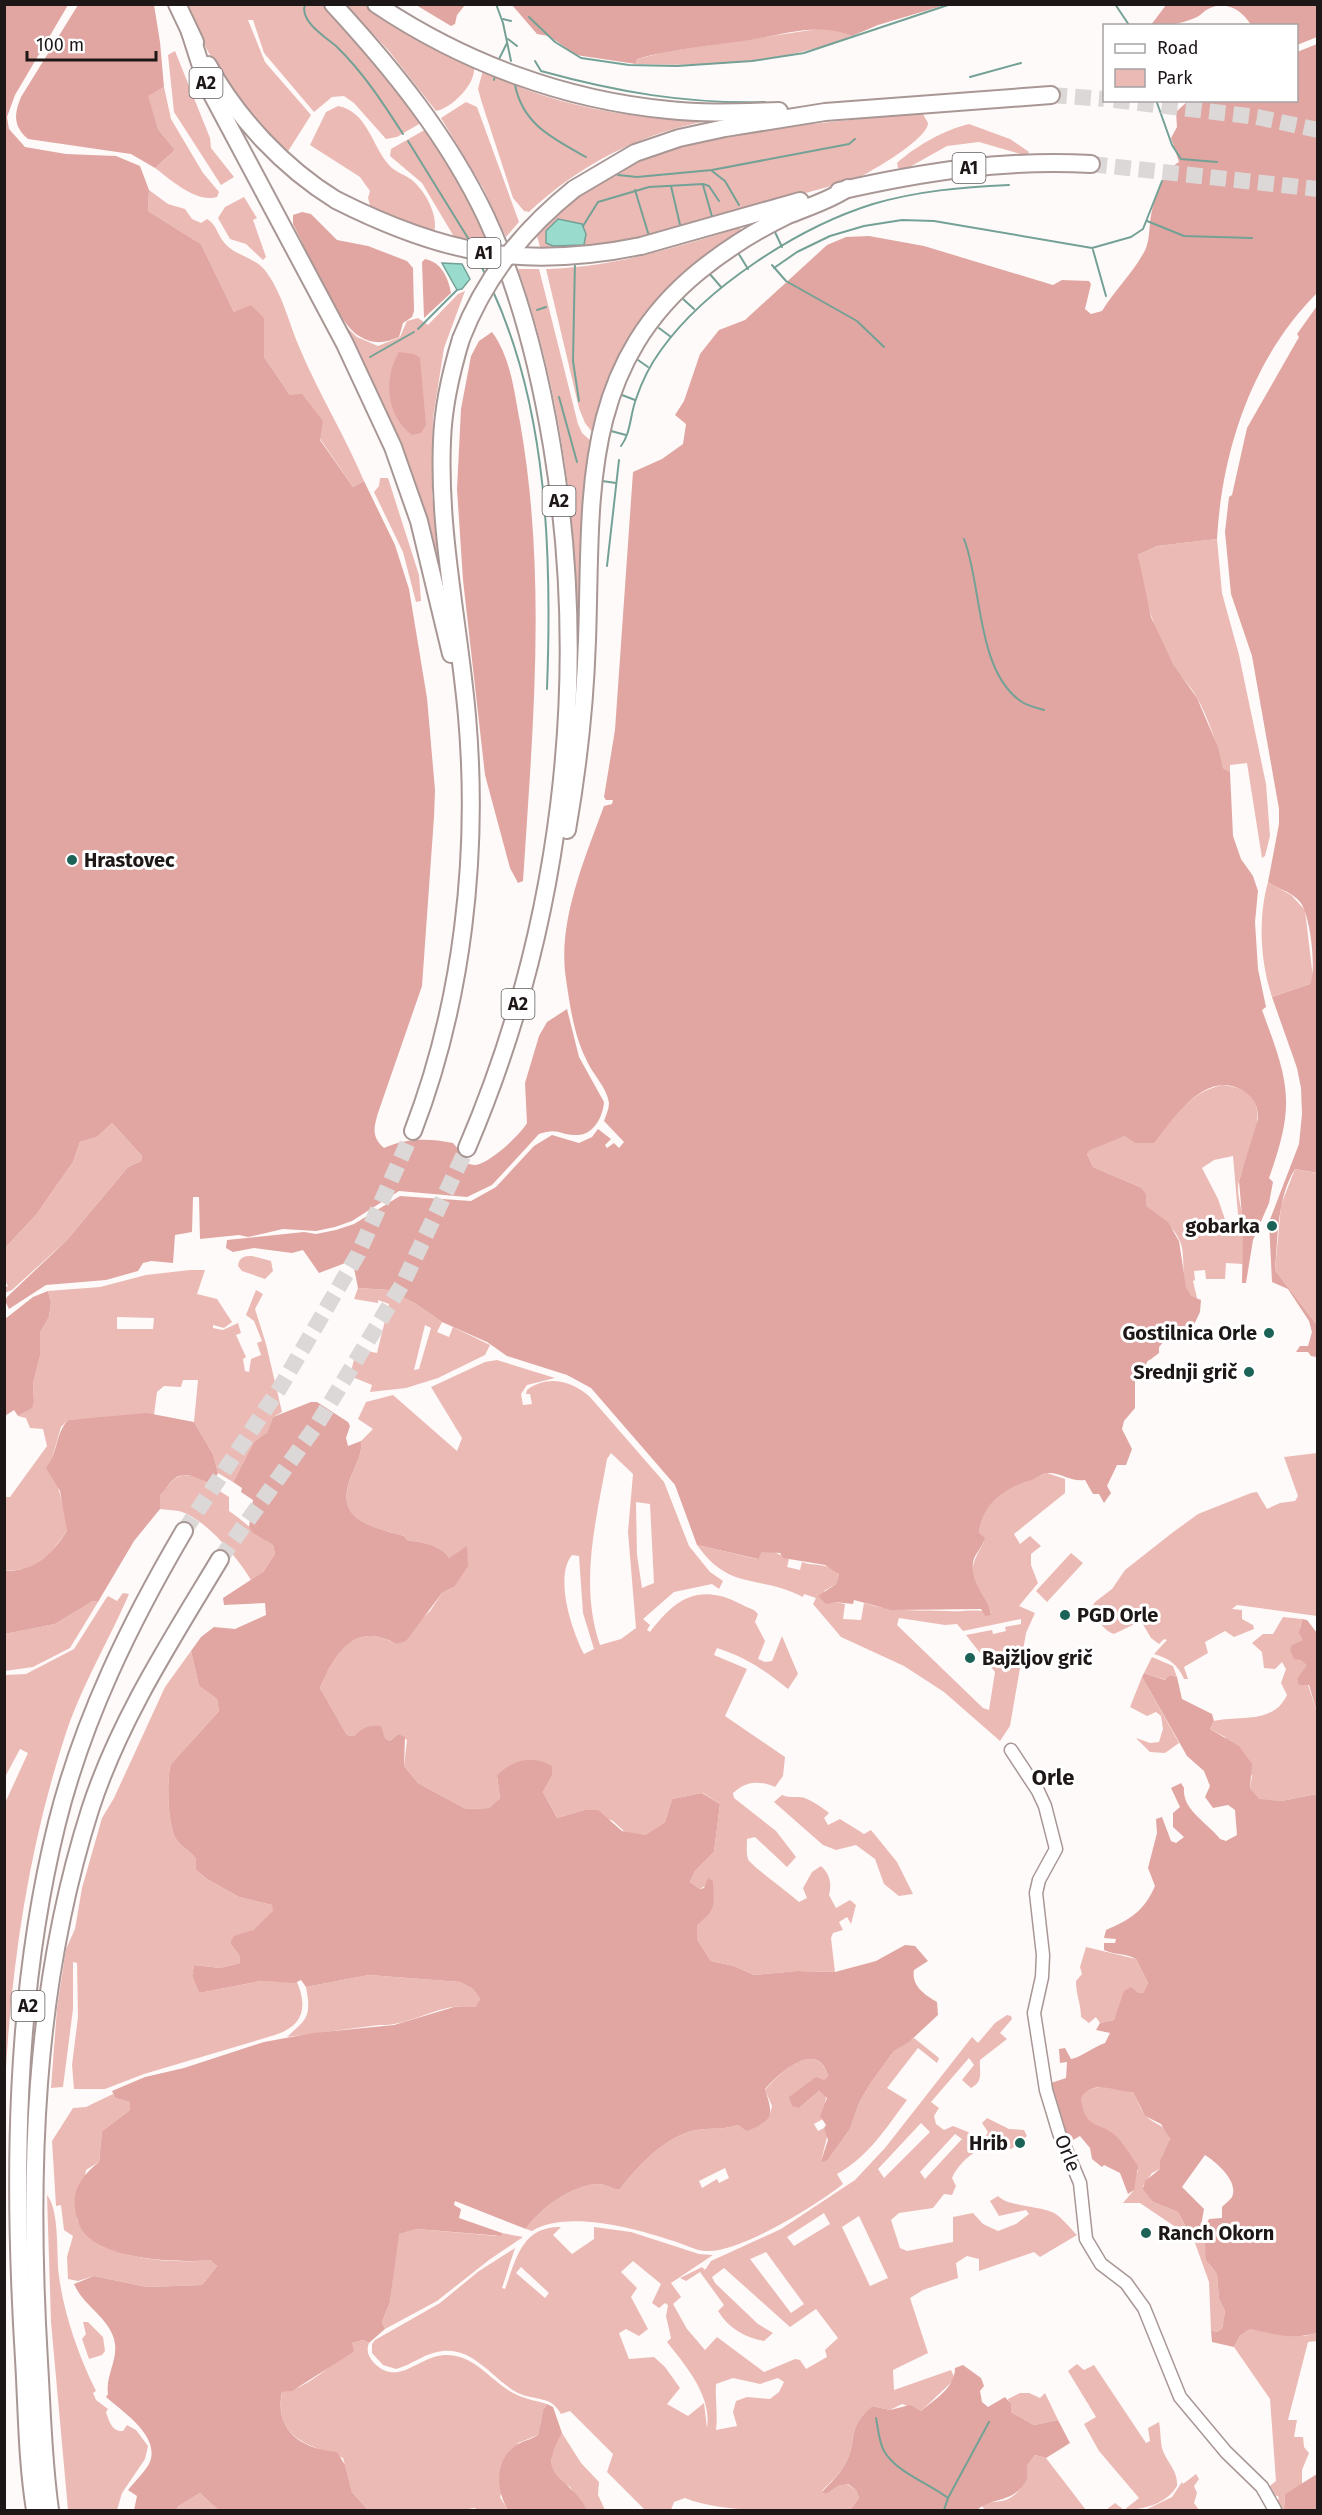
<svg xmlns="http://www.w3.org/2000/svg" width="1322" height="2515" font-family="'Fira Sans',sans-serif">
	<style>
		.green { fill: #ecbab5; fill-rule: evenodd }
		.forest { fill: #e1a6a1 }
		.water { fill: #99dccd; stroke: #74a196; stroke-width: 1.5 }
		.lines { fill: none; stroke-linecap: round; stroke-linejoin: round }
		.stream { stroke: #74a196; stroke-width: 2 }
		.motorway-tunnel { stroke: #dcd8d7; stroke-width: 16; stroke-dasharray: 16 8; stroke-linecap: butt }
		.tertiary-casing { stroke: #a89795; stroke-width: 15 }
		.motorway-casing { stroke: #a89795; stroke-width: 20 }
		.tertiary { stroke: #fff; stroke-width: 12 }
		.motorway { stroke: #fff; stroke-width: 16 }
		.motorway-bridge-casing { stroke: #a89795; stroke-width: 20; stroke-linecap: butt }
		.motorway-bridge { stroke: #fff; stroke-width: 16 }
		.poi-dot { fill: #1c6357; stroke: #fff; stroke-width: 2 }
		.labels { text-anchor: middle; stroke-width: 6; stroke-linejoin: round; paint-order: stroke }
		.shield { fill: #fff; stroke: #625d5d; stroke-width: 1.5 }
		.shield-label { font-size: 18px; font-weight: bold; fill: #1e1717 }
		.poi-label { font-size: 20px; font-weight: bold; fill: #1e1717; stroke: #fff; text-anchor: start }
		.street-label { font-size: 20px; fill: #1e1717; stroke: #fff }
		.quarter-label { font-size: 22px; font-weight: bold; fill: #1e1717; stroke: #fff }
	</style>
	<rect width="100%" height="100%" fill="#fefaf9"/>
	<!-- green -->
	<g class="green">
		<path d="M185,5H325L424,121L397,137L386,139L354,103L344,96L332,97L314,112L264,53L253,20H248L265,62L311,115L287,153C242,112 209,60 185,5Z"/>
		<path d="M346,5H365L428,44L474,67C476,84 452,108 436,111L389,51Z"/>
		<path d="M818,29H837L852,36C786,63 707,67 636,64L637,59L670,51Z"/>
		<polygon points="175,51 210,138 211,148 234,177 221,185 174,112 168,55"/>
		<path d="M483,70C532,97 590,110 645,117C665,119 692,115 708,121C640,133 578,166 529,212L524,211L513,198L482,103L478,89Z"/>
		<path d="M164,87L171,119L203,173L219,192L217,197C196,203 171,180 155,168L175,150L158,129L147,96Z"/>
		<polygon points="466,102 477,107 519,222 506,237 483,188 441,118"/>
		<path d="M338,106C367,111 372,146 389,165C395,172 404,174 412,180C426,192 439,216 434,234L371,209L368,198L370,191L360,177L310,145L326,112Z"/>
		<path d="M918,113L923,114L928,123C928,139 868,174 853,180L628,242L541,251L536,232L562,208L600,179L660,150L752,130Z"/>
		<path d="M969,124L1010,139L1029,152L1027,156L1024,155L979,142L947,146L906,169L898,168L897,163C916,146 944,130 969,124Z"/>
		<polygon points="428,128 438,142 494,248 456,240 422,183 390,156 391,149"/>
		<path d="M149,190L168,204L185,209L192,219L201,223L207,219C217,225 216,232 223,241C233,256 257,257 267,273C283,295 289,324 300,349C319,394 345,436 364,481L353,487L264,357V318L234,312L201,244L148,211Z"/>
		<polygon points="244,197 257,218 253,220 266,257 263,260 246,244 230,239 218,218 225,207"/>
		<path d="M739,228L741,229L739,233L711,252L601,405L593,433L585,423L579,408L546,269C614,267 674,248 739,228Z"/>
		<path d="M518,269H539L578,424L582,433L591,441C577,523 584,606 577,688C581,548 565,402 518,269Z"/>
		<polygon points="465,291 444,348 433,418 432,494 438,550 435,552 402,449 341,322 357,337 378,346 400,337 407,321 418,318 428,325 458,294"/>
		<polygon points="380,478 388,478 419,575 421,601 416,602 403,552 374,492 379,486"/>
		<path d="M1217,539L1222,593L1239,655L1266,784L1270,836L1265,856L1262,858L1247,763L1230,765V772L1223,768C1217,745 1209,719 1197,698C1191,686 1180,676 1173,664C1153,631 1143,593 1138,555L1157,546Z"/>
		<path d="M1268,882L1291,895L1305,910L1313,978L1310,984L1272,997C1260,962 1258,917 1268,882Z"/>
		<path d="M1222,1085C1283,1091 1249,1146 1239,1181C1236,1192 1241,1206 1243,1217C1245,1233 1242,1248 1243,1264L1226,1263L1225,1279H1206L1205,1270L1194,1271L1195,1280L1193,1281L1197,1298L1194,1299C1179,1287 1186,1260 1181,1244C1173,1222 1158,1220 1146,1206V1194L1142,1188L1093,1167L1087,1154L1090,1149L1125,1136L1153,1143C1175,1117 1188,1093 1222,1085ZM1233,1156L1239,1226L1228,1228L1218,1199L1202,1168L1214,1160Z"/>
		<polygon points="112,1123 142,1156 141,1161 128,1167 67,1240 12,1290 5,1293 5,1287 8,1286 5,1281 5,1248 36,1215 73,1162 80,1142 97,1137"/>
		<polygon points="1295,1169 1317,1173 1317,1325 1275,1270 1281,1205"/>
		<path d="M252,1256L271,1261L273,1271L265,1279L242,1271L238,1266C239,1257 244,1256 252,1256Z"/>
		<path d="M190,1270H205L197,1294L217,1299L232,1322L224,1328L213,1325V1328L223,1330L238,1323L241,1333L236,1335L246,1357L243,1359L245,1371L249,1372L251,1359L261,1355L257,1343L262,1341L254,1321L246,1315L256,1290L263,1294L255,1309L266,1344L282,1412L273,1417L267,1434L254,1442L233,1482L218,1473L213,1454L194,1422L198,1380H183L181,1387L164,1386L157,1392L154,1415L68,1420L61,1427L51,1462L66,1516L67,1531L45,1560L27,1569L5,1571L4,1497H10L47,1446L43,1429L30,1428L26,1418L18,1416L31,1408L34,1401L33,1384L40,1356V1333L49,1317L51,1302L48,1291L100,1287L146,1275ZM117,1317L154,1318L153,1329H117Z"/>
		<path d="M358,1288L389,1290L416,1304L442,1322L437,1332L449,1337L453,1327L490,1345L485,1355L438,1378L406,1388L370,1392L372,1385L350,1376L355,1355L367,1351L377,1353L389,1304L378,1300V1303L354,1299ZM425,1325L431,1328L419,1369L414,1370Z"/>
		<path d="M497,1360L555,1378L527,1385L521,1394L523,1405L532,1404L530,1394H526L527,1390C547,1374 573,1381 590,1397L664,1482L689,1546L710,1572L723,1581L719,1589L712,1584L674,1592L643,1619L650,1625L647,1630L650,1632C668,1609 687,1588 720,1596C731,1598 743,1606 754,1610L758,1614L755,1622L765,1641L758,1659L765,1662L772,1661L782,1636L798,1674L788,1689C763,1669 747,1658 717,1648L714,1655L747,1669L725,1716L785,1757L783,1776L775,1787C758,1780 746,1781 733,1793L734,1798L776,1831L796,1857L787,1867L755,1837L747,1839C747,1845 746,1853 748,1859C750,1865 791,1894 799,1902L807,1898L803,1888L812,1872L821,1866C830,1874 832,1884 829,1895L836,1908L850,1900L856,1905L851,1924L847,1917L839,1922L843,1930L833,1933L831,1938L835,1972L797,1971L754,1975L734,1966L711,1961L697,1939V1924C715,1912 713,1902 713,1881L700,1889L690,1882L695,1871L714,1852L720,1804L703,1793L672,1799L665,1822L645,1835L626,1833L613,1821L584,1810L557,1818L543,1792L552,1776H497L500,1798L489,1808L466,1809L418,1783L404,1766L407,1740L398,1734L390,1741L347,1735L320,1688C334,1654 354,1620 396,1644L430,1611L442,1593L454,1587L460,1550L456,1556L449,1558C441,1544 422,1543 407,1540L404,1536C369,1526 331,1521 353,1472C358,1460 362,1454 361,1441L373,1429L358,1419L366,1402L393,1395L457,1451L462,1438L431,1387L485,1362ZM611,1453L633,1474L628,1532L636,1628L621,1639L600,1645C579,1584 596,1521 607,1459ZM636,1502L650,1504L654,1583L642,1588L637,1555ZM572,1555L579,1556L583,1613L594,1649L584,1654C572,1631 554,1577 572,1555Z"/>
		<path d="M1317,1453V1616L1237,1605L1232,1609L1242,1610V1619L1253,1625L1254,1629L1234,1637L1225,1631L1205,1642L1208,1653L1184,1667L1188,1679H1184C1178,1665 1169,1658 1154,1654L1167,1640L1164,1639L1159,1644L1151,1638L1141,1621L1114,1634C1102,1630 1100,1619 1088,1613L1095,1602L1112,1589L1125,1570L1172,1533L1198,1514L1251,1493L1257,1492L1267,1509L1280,1503L1295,1501L1298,1496L1284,1457Z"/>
		<path d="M1047,1473L1065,1479V1493L1014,1534L1020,1544L1030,1536L1041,1546L1031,1554V1565L1038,1583L1019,1606L1035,1613L1026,1633L1010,1726L1000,1741L944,1692L904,1666L841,1637L813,1604L816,1598L804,1594L803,1597C759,1574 730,1592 697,1545L757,1559L762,1552L772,1551L789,1559L787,1567L800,1570L802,1562C815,1567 829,1562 839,1574L836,1584L824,1591L835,1602L845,1604L843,1619L861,1620L864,1603C892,1612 921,1610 949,1611C965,1612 976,1608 991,1613C980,1578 959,1584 984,1542L979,1533C983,1491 1016,1486 1047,1473ZM899,1618L945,1625L957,1624L963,1631L1021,1619V1624L1005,1627L1006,1631L993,1634L992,1630L966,1635L995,1672L989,1710L983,1708L897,1625Z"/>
		<path d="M182,1475L196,1476L229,1497V1511C246,1522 255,1534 273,1545L275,1554L263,1572L251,1580C238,1558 205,1518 179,1511C173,1510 166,1510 160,1509V1495L174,1479Z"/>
		<polygon points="1071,1553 1083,1563 1047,1602 1036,1591"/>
		<path d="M123,1593L129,1594C109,1640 80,1689 65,1736C28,1850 11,1967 5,2086V1803L28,1753L20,1749L5,1777V1675L26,1674L74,1649L105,1600L108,1596L117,1601Z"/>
		<polygon points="93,1601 98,1602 70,1648 33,1667 5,1671 5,1634 55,1624"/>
		<path d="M1283,1617L1302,1619L1300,1627L1304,1640L1293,1645L1308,1665L1304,1673L1317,1712V1794L1281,1801L1259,1800L1250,1788L1252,1776L1225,1737L1210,1729L1214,1721C1239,1715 1273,1725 1287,1695L1281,1683L1286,1669L1282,1662L1275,1669L1264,1668L1262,1652L1252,1643L1263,1634H1273Z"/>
		<path d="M191,1651L199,1686L217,1699L219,1711L171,1764C166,1778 168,1826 176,1839C181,1847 191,1851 196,1859V1870L207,1879L239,1897L272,1905L274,1911L253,1930L230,1943L239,1955L240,1963L220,1968L194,1965L192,1976L199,1993L261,1981L297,1982C308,2008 303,2026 275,2035L144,2074L105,2089H74L72,2065L78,2017L77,1963L73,1962V2009L63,2087L51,2088L57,2008L66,1949L75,1929L82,1888L102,1818L114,1798L165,1687Z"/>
		<polygon points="1152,1657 1173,1666 1177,1677 1170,1675 1166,1680 1144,1673"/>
		<polygon points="1142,1677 1179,1743 1165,1753 1150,1752 1136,1738 1150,1743 1159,1742 1163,1729 1161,1716 1156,1712 1147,1716 1130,1707"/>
		<path d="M782,1795C791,1799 799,1795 807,1799C814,1802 823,1808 829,1813L824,1818L828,1825L840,1819L864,1834L871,1830L897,1862L913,1894L899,1896L884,1884L875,1859L856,1845L836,1850L823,1845L774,1802Z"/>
		<path d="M1086,1947L1136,1959L1148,1983L1143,1993L1122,2000L1114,2020L1100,2023L1096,2017L1089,2023L1081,2017C1081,2004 1076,1995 1076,1981L1082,1974L1080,1967Z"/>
		<path d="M369,1975L460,1982L473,1989L480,1999L477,2007C468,2009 461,2006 453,2007C427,2011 406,2026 379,2025L287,2037C306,2019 312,2018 306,1987Z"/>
		<path d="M1007,2015L1011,2016L1012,2019L1000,2033L1007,2039L980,2060C979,2073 984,2081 971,2088L962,2080L974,2065L969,2058L931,2102L939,2108L934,2116L936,2124L944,2130L953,2126L968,2132L976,2138H985L988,2132L982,2123L987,2118L1009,2129L1024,2130L1027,2136L1011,2149L995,2144C977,2147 959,2162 952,2178L956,2186L952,2195L944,2194L933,2208L899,2213L891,2220L900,2248L907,2251L953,2242V2217L973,2213L983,2224L998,2231L1016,2224L1029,2214L1026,2210L999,2216L990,2201L998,2196C1007,2206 1037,2206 1052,2212C1061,2216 1070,2228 1077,2235L1040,2257L1034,2252L979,2271V2259L967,2256L956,2263L958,2278L923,2290L910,2298L928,2353L893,2370L894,2390L951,2370L955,2379L921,2411L902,2404L890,2410L872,2406C845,2429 859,2441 844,2466C839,2475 829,2483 822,2491L827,2494L838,2486L847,2484L856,2490L859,2498L850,2510C804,2510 725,2515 685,2498L674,2502L671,2510H645L607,2472L613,2454L570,2411L561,2414C551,2395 535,2401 518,2393C493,2380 475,2348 443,2351C426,2352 412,2365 396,2369L383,2365L372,2353V2344L375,2340L440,2303L479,2271L515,2248L502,2288L505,2289C516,2259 522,2226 561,2227L553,2235L572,2254L594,2239V2227L631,2232L699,2254L713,2255L671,2283L681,2297L673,2304L687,2329L705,2350L717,2337L764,2372L795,2359L800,2360L806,2369L827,2357L825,2350L838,2338L816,2309L790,2327L724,2268L712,2277L715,2283L758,2324L773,2333L764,2341C746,2338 728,2328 718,2311L724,2305L700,2272L686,2281L680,2278L702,2267L705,2270L711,2261L781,2229L855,2180L885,2148L972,2037L978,2043L995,2023ZM921,2123L930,2132L884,2178L878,2169ZM955,2134L962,2139L925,2179L920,2172ZM824,2213L830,2224L794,2246L787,2237ZM859,2216L888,2278L870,2286L842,2227ZM766,2252L804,2304L791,2313L750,2259ZM633,2261L661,2284L652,2303L659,2308L665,2303L668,2305L666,2316L671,2338L667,2342C686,2366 712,2396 707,2428L704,2403L688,2416L667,2404L680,2388L665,2367L654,2357L629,2359L619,2333L626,2329L639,2336L648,2329L631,2297L637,2288L621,2272ZM521,2267L549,2293L545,2298L516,2273ZM733,2378L760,2384L778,2378L784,2382L779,2392L770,2399L747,2397L736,2401L733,2412L737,2426L716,2430C718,2414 715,2401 716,2384Z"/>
		<path d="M914,2038L939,2058L937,2063L918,2048L887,2088L907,2100C886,2128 868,2157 837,2174L843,2184C817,2205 742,2251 709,2251C696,2252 683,2243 670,2240C634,2228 566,2210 532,2231L526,2229C540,2208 571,2186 597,2184C605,2183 612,2190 620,2189C639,2165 664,2137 696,2130C710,2128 724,2130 738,2125L743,2128L770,2114L772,2106L765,2090C779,2073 817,2038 828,2076L799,2108L819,2091L826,2097L824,2111L821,2116L823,2119L814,2124L818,2131L824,2128L828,2133L821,2161L828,2160L850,2129L859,2103L870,2084L894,2051ZM725,2168L729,2178L719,2183L717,2179L702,2188L699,2181Z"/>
		<path d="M1105,2086L1133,2092C1137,2099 1140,2109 1145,2115C1154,2126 1170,2124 1170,2143L1163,2154L1160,2169L1152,2173L1143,2186L1153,2202L1178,2212L1185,2225L1183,2232L1140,2203H1123L1134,2190L1133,2180L1138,2171L1088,2122L1082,2113L1081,2098C1088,2087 1094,2089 1105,2086Z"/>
		<path d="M113,2094L115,2098L130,2102V2110L102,2131L99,2162L86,2170L77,2220C100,2260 168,2264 210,2260L217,2266L202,2285L147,2287L94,2276L78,2281L68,2279L67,2257L73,2236L64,2230L61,2205L56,2206L52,2141L73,2108L86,2107Z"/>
		<path d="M47,2195C60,2211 56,2255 59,2276C64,2315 79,2357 96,2391L93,2393L96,2400L108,2409L106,2412C109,2421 112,2432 123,2431L127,2425L136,2430L148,2446L145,2459L122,2493L117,2510H68L51,2322Z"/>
		<polygon points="417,2229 497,2236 502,2233 523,2237 489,2260 437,2301 385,2329 382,2322 390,2302 398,2234"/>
		<polygon points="1199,2237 1205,2245 1209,2264 1217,2274 1219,2299 1225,2311 1222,2329 1216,2332 1211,2330 1209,2282 1195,2243"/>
		<polygon points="83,2322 88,2322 103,2337 105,2351 102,2355 89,2359 82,2339 86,2334"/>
		<polygon points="1250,2329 1305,2336 1317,2333 1317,2341 1308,2342 1288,2420 1297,2420 1294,2437 1303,2437 1304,2447 1309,2453 1302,2470 1302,2484 1285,2494 1284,2510 1278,2510 1274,2502 1279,2499 1278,2496 1271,2495 1266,2489 1276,2481 1270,2399 1234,2347 1240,2336"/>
		<path d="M363,2340L369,2343C366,2351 368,2356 374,2363C399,2388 419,2355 446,2355C473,2355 487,2376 508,2390C520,2398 533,2400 547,2404L543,2410L538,2435L518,2443L500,2497L508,2510H479L474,2508L463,2510H368L352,2492L343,2458C308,2444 274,2439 282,2392C308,2389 326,2366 349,2355L352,2343Z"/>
		<path d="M1077,2364L1084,2370L1094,2365L1146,2443L1150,2441L1148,2428L1159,2422C1161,2431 1160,2444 1163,2451C1168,2464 1178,2471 1177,2486C1162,2510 1131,2511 1106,2510L1115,2503L1124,2510L1139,2498L1099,2451L1084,2424L1096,2417L1068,2371Z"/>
		<polygon points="1020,2393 1029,2393 1040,2398 1045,2393 1058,2420 1034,2425 1011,2412 1008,2399"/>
		<polygon points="562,2433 581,2463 599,2482 598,2495 605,2510 587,2510 570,2487 558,2480 552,2468 551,2451"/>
		<path d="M1035,2455L1046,2458L1086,2510L984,2509L982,2506C990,2500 997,2503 1006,2500C1016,2496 1021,2488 1027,2480V2466Z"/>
		<polygon points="1196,2474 1199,2479 1194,2486 1197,2493 1194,2503 1199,2510 1145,2510 1172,2497 1182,2482 1183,2484"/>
		<polygon points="200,2493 218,2510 177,2510 177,2507"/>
	</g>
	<!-- forest -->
	<g class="forest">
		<path d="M5,4L68,5L15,95L7,117L9,129L25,147L66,154L116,156L140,166L149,190L148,211L201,244L234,312L251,305L264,318V357L290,395L302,394L323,421L320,440L353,487L364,481L395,545L409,589L427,698L435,790L434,817L422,986L378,1113C374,1127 371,1137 384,1148C406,1138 429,1138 453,1143L459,1150L462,1162C466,1163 472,1165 476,1165C491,1162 519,1136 527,1123L525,1083L539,1036L547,1022L567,1009L579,1057L604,1102C603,1117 593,1136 576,1135C560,1135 558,1127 539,1134L492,1185L467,1197L399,1191L352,1221L335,1227L316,1231L283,1229L248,1237L239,1235L200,1239L199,1197H193L192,1232L175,1235L173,1263L151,1261L143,1263L138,1271L106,1280L46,1285L9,1309L5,1301L7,1297L67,1240L128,1167L141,1161L142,1156L112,1123L97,1137L80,1142L73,1162L36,1215L5,1248Z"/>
		<path d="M78,5H154L160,42L164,87L148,96L158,129L175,150L155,168L131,154L28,139C13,126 14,114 21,97Z"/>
		<polygon points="416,5 465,5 457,15 455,24 451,26"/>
		<path d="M512,5H945L878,25L852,36C816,21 780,36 743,41C708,46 672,49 637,59L636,64L576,55L549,36L537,34Z"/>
		<path d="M1166,5H1317V37L1297,45L1296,26L1251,25C1242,10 1226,0 1208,9C1204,11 1201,15 1197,17C1182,24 1167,26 1151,25Z"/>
		<path d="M1317,44V293C1253,357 1222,449 1217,539L1157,546L1138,555L1151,617L1173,664L1197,698L1218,747L1223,768L1230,772L1233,836L1241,859L1253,876L1258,891L1255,922L1258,969L1266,1007L1262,1010C1289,1083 1296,1103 1269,1178L1273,1182L1269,1203L1253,1240L1246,1283H1242L1243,1227L1239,1181L1258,1119C1258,1107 1255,1099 1245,1092C1207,1066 1174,1118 1154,1143H1135L1125,1136L1090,1150L1087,1154L1093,1167L1142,1188L1146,1194V1206L1168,1222L1179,1241L1186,1287L1191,1296L1201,1300L1200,1312L1192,1329L1166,1339L1159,1347V1353C1142,1367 1151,1354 1142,1375L1135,1378V1408L1124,1421L1122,1429L1132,1449L1126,1465H1117L1107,1486L1111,1493L1104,1503L1099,1494H1093L1085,1480C1071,1482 1062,1473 1049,1473C1043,1473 1037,1478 1031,1480C1005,1488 982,1503 979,1533L985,1538C983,1547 974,1554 973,1563C970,1585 989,1596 991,1615L985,1616L981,1609L891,1610L854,1600L853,1604L835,1602L826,1604L818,1596L836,1584L839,1574L825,1565L783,1558L780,1553L762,1552L758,1559L697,1545L675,1485L591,1388L567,1375L507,1356L487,1342L442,1322L416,1304L389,1290L358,1288L354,1268L348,1262L319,1273L303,1250L292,1253L254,1248L233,1252L226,1248L227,1240L304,1232L316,1234L336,1230L354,1224L400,1196L471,1201L496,1187L534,1146L552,1135L579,1143L592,1137L598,1129L611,1139L605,1145L607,1148L614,1143L619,1148L624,1142L604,1121C606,1115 609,1109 609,1103C607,1087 592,1074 586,1059C574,1035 570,1006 566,979C557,922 585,858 604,806L612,804L613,800H606L604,797L615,730L633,472L662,459L683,444L686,424L675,415L684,401L700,354L719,330L745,320L827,245L846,237L869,236L924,246L1053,285L1062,280L1089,281L1091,284L1085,309L1091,314L1102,311C1114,291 1132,274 1143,254C1149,245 1149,233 1150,223C1152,203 1162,172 1179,162L1171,138L1177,127L1176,112L1188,101L1296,100L1297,52Z"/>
		<path d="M302,212L311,214L337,240L368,246L407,261L413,268L414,311L412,317L403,323L399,337C385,343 373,345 359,336C337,323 306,249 293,224V215Z"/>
		<path d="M425,259C441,262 448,277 451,293L424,318L422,262Z"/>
		<path d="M1317,306L1318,1173L1295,1169C1277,1198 1278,1236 1275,1270L1317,1325L1316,1357L1311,1356L1308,1352H1296L1300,1346H1308L1312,1332L1309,1321L1288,1289L1272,1282L1269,1222L1299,1144L1302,1114L1301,1088L1297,1068L1272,997L1310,984C1317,970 1310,913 1300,902C1292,892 1278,889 1268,882L1279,824V809L1252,656L1231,594L1225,532L1229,497L1232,495L1247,428L1299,337L1297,334Z"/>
		<path d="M492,332C511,358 514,391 520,422C547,575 533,727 523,881L518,883L510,868L485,775L463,580L457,489L461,409L471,356L479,341Z"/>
		<path d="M399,352L414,354L420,358L426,425L421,433L412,435C386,416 383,378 399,352Z"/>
		<polygon points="48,1291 51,1302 49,1317 40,1333 40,1356 33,1384 34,1401 32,1408 18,1416 14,1410 5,1416 5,1319 33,1297"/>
		<path d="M311,1402H317L348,1422L350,1426L346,1438L348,1446L361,1441C362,1454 358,1460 353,1472C331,1520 369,1526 404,1536L407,1540C422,1543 441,1544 449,1558L467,1546L468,1566L454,1587L442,1593L406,1641L396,1644C354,1620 334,1655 320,1688L347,1735L355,1736C362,1727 370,1725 381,1726L385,1739L390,1741L398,1734L405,1737L404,1766L418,1783L466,1809L489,1808L500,1798L497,1776C511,1760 532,1754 552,1766V1776L543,1792L557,1818L584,1810H598L622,1831L645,1835L665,1822L672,1799L702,1793L720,1804L714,1852L695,1871L690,1882L700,1889L704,1888L708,1878L713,1881C714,1904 717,1910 697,1925V1939L711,1961L734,1966L754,1975L797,1971L835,1972L876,1961L905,1945L915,1946L928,1961L914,1970C911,1986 925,1995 937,2002L938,2015L909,2042L894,2051L870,2084L859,2103L850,2129L828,2160L823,2162L821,2161L828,2140L824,2128L826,2125L820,2116L827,2098L819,2091L799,2108L792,2106L789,2097L816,2077L824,2080L828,2076C818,2038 779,2073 765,2089C773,2115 775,2119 747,2131L738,2125C724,2130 710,2128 696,2130C664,2137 639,2165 620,2189C612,2190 605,2183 597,2184C571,2186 540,2208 526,2229L455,2201L454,2205L461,2209L459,2218L502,2233L501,2236L417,2229L399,2234L390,2302L382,2322L385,2329L369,2343L363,2340L352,2343L354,2351L349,2355L292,2391L282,2392C274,2431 302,2449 337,2452L345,2465L352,2492L368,2510H218L200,2493L177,2507V2510H134L137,2496L128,2490C135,2481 144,2473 149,2464C162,2437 123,2412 106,2397L108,2394C105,2373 121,2358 113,2336C105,2315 83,2305 74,2284L94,2276L147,2287L202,2285L217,2266L210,2260C178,2263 109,2260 85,2234C79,2227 76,2217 75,2208C72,2188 85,2173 99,2162L102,2131L130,2110V2102L115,2098L112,2091L145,2077L184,2068L264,2042L313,2033L394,2025L454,2007H476L480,1999L473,1989L460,1982L369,1975L306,1987L301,1980L295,1983L261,1981L199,1993L192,1976L194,1965L220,1968L240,1963L239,1955L230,1943L234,1936L253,1930L273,1911L272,1905L239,1897L207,1879L196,1870V1859C191,1851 181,1847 176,1839C168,1826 166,1778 171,1764L219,1711L217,1699L199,1686L191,1651L201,1637L214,1627L235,1629L266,1615L265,1603L224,1605L223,1598L263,1572L275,1554L273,1545L253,1533L249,1527L253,1500L241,1492L242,1488L233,1482L254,1442L267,1433L273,1417Z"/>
		<path d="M147,1413L194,1422L213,1454L218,1473L212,1485C201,1480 185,1469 174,1479C168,1484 166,1490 160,1495V1509L134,1541L98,1602L93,1601L55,1624L5,1634V1571C36,1571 50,1556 67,1531L60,1491L46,1468C58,1454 55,1434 68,1420Z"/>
		<polygon points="1302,1619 1307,1620 1317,1633 1317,1712 1309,1685 1299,1685 1297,1679 1307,1665 1301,1660 1294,1659 1290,1650 1292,1645 1303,1640 1299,1633"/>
		<path d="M1144,1673L1165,1680L1170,1675L1177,1677L1182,1699L1212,1714L1214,1721L1210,1729L1239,1746L1252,1764L1250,1788L1259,1799L1281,1801L1317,1794V2333C1290,2340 1276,2334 1250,2329L1240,2336L1234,2347L1212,2342L1211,2330L1216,2332L1222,2329L1225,2311L1219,2299L1217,2274L1206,2260L1205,2245L1199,2237L1209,2219L1222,2218V2207C1225,2204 1230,2200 1232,2197C1239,2181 1216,2162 1205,2155L1182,2187L1204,2209L1201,2226L1192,2236L1183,2232L1185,2225L1178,2212L1153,2202L1143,2189L1145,2181L1160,2169V2161L1170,2139L1161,2124L1145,2116L1133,2092C1115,2092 1094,2078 1081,2098C1085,2133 1101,2119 1119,2139C1126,2147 1132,2158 1138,2166L1134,2190L1128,2194L1120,2173L1104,2165L1102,2167L1092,2159L1090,2148L1080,2136L1066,2144L1048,2084L1066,2078L1067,2062L1060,2063L1059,2049L1065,2048L1071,2059C1082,2057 1093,2047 1105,2043L1110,2033L1096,2030L1100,2023L1114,2020L1124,1991L1131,1987L1138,1993H1143L1148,1983L1136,1959C1125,1953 1115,1955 1104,1950V1943H1115L1116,1939L1104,1938L1106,1930C1130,1920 1145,1910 1155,1886L1148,1868L1157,1833L1156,1819L1162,1817L1171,1841L1176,1843L1184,1837L1173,1827V1813L1180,1807L1171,1788L1181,1783L1184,1788C1182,1810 1207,1822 1220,1839L1226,1841L1237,1835L1235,1810L1228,1805L1213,1808L1205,1797L1210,1786L1204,1771L1187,1756L1142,1677Z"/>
		<path d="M963,2365L981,2378L984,2386L980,2391L982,2402L988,2407L1005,2397L1011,2404V2412L1034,2425L1058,2420L1070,2443L1046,2458L1035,2455L1027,2466V2480C1013,2504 995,2496 977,2510H850L859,2498L856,2490L848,2484L838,2486L827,2494L822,2492C829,2484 839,2475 844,2466C859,2441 845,2429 872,2406L890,2410L910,2405L921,2411C935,2399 955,2388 955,2368Z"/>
		<path d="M547,2404L553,2407L562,2433C534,2481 569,2474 587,2510H508C495,2489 494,2457 520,2443C526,2440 532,2439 538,2435L543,2410Z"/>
		<polygon points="1317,2474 1317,2510 1284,2510 1285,2494"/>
	</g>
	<!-- water -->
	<g class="water">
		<polygon points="558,219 582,224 586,234 584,245 553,246 546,243 546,231"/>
		<polygon points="442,263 462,264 470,279 462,289 457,290"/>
	</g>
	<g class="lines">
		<!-- stream -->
		<g class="stream">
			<path d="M305,4C299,21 325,37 336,46C363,72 383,103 403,134"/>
			<polyline points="496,4 503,23 511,61"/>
			<polyline points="1115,4 1129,25"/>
			<polyline points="529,17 555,42 581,58 629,65 677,66 752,61 804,53 951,4"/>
			<polyline points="503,19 511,21"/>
			<polyline points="508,39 517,46"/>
			<polyline points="499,59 507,43"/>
			<path d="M535,61L541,71C617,92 686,104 765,102"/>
			<polyline points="970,77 1021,63"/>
			<polyline points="494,80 495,76"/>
			<path d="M515,85C523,125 553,138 586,157"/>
			<polyline points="1156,100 1172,145 1181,159 1217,162"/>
			<polyline points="408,141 471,243"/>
			<polyline points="712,171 725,181 739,205"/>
			<polyline points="618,175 637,177 712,170 849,144 855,139"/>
			<polyline points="703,185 713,220"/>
			<polyline points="671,186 681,229"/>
			<polyline points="635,190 649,236"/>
			<polyline points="1147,221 1184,236 1252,238"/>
			<polyline points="583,226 598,202 649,187 703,184 709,186 719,201"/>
			<polyline points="774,230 782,247"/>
			<polyline points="1093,250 1106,296"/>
			<polyline points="737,251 748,269"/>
			<polyline points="478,259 486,276"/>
			<polyline points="575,261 573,361 579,401"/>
			<polyline points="772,265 786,281 857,321 884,347"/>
			<polyline points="774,268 797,252 830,236 864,226 902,220 934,221 1092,248 1131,237 1143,229 1162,181"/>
			<polyline points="709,273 721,287"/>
			<path d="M492,289C548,410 552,557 547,689"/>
			<polyline points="682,298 694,309"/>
			<polyline points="537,310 546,307"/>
			<polyline points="659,328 671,337"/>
			<polyline points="418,329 457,290"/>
			<polyline points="370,357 414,332"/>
			<polyline points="638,360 648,367"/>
			<polyline points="622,395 635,400"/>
			<polyline points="559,397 577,462"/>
			<polyline points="611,431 626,435"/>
			<path d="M621,446C631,433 630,415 636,399C642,381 650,365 661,350C706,287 799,227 873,204C917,191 963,187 1009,185"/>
			<polyline points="602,481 616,483"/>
			<path d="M964,539C982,584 976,672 1022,702C1028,706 1037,708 1044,710"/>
			<polyline points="607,566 619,460"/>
			<path d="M876,2418C878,2428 879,2442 884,2451C896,2472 928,2483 948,2498"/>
			<polyline points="944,2510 948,2498 989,2422"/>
		</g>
		<!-- motorway-tunnel -->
		<g class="motorway-tunnel">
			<polyline points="1051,95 1104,99"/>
			<polyline points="1114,100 1257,117 1318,130"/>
			<polyline points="1091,164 1318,189"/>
			<polyline points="184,1531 281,1386 358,1254 413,1131"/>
			<polyline points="220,1559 318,1423 403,1283 467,1148"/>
		</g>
		<!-- tertiary casing -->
		<g class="tertiary-casing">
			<polyline id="tertiary" points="1011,1750 1038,1791 1045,1806 1056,1849 1039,1880 1036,1893 1043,1955 1042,1977 1034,2013 1046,2090 1059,2133 1080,2183 1086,2239 1101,2264 1126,2283 1144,2308 1180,2397 1226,2452 1262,2487 1275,2510"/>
		</g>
		<!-- motorway casing -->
		<g class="motorway-casing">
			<g id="motorway">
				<polyline points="177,4 195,42"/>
				<path d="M333,4C393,69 448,137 486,217C520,290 539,367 552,446C591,682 561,928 467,1148"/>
				<path d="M376,4C464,63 564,100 669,110C706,114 742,112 779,111"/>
				<polyline points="190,32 207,85 345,344 393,447 419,521 451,654"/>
				<path d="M208,65C237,118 284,168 336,200"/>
				<polyline points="574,189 635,153 679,138 725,128 825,112 1051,95"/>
				<path d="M839,191C922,172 1006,159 1091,164"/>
				<polyline points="641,246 800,201"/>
				<path d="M567,830C578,767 585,704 587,640C592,502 578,371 698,272C725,250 755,231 786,216C807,207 829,201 848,188"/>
				<path d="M413,1131C463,1001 479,854 467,716C459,625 438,532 442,441C443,406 451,372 461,339"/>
				<path d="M35,2510C27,2461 27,2409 24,2359C13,2182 14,1997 57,1823C83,1719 130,1623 184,1531"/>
				<path d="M50,2510C43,2462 42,2411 39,2362C28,2176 33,1989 90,1810C119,1720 172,1639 220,1559"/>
			</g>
		</g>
		<!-- tertiary -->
		<use href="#tertiary" class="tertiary"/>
		<!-- motorway -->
		<use href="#motorway" class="motorway"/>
		<!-- motorway-bridge casing -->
		<g class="motorway-bridge-casing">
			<g id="motorway-bridge">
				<path d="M336,200C443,254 522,270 641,246"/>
				<path d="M461,339C485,277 523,230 574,189"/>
			</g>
		</g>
		<!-- motorway-bridge -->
		<use href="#motorway-bridge" class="motorway-bridge"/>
	</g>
	<!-- markers -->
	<g class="poi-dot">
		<circle cx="72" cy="860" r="6"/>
		<circle cx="1272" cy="1226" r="6"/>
		<circle cx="1269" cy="1333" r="6"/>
		<circle cx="1249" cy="1372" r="6"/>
		<circle cx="1065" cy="1615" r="6"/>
		<circle cx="970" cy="1658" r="6"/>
		<circle cx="1020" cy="2143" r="6"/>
		<circle cx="1146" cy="2233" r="6"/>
	</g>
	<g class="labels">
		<!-- shield labels -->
		<g class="shield">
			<rect x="189.5" y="68" width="33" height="30" rx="4.5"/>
			<rect x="952.5" y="153" width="33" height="30" rx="4.5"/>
			<rect x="467.5" y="238" width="33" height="30" rx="4.5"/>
			<rect x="542.5" y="486" width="33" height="30" rx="4.5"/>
			<rect x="501.5" y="989" width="33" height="30" rx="4.5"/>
			<rect x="11.5" y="1991" width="33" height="30" rx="4.5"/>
		</g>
		<g class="shield-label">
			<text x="206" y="89">A2</text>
			<text x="969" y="174">A1</text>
			<text x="484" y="259">A1</text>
			<text x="559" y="507">A2</text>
			<text x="518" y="1010">A2</text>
			<text x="28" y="2012">A2</text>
		</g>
		<!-- poi labels -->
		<g class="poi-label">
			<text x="84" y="867">Hrastovec</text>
			<text x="1260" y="1233" text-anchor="end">gobarka</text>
			<text x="1257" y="1340" text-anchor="end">Gostilnica Orle</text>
			<text x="1237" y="1379" text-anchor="end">Srednji grič</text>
			<text x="1077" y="1622">PGD Orle</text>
			<text x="982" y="1665">Bajžljov grič</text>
			<text x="1008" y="2150" text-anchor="end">Hrib</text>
			<text x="1158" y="2240">Ranch Okorn</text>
		</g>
		<!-- street labels -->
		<g class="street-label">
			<text transform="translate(1068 2153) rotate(68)" y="7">Orle</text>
		</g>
		<!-- quarter labels -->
		<g class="quarter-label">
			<text x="1053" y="1785">Orle</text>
		</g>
	</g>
	<!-- border -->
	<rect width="1322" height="2515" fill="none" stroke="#1e1717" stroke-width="12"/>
	<!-- legend -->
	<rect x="1103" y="24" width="195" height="78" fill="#ffffff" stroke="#a5a2a2" stroke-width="1.5"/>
	<rect x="1115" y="44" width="30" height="9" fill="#ffffff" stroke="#a5a2a2" stroke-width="1.5"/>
	<text x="1157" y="54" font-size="18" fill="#1e1717">Road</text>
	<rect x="1115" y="69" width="30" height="18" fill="#ecbab5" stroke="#a5a2a2" stroke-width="1.5"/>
	<text x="1157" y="84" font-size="18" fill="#1e1717">Park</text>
	<!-- scale -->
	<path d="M27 51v9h129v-9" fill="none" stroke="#1e1717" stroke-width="3"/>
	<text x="36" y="51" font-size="18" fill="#1e1717" stroke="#ffffff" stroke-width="4.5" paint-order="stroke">100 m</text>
</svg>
